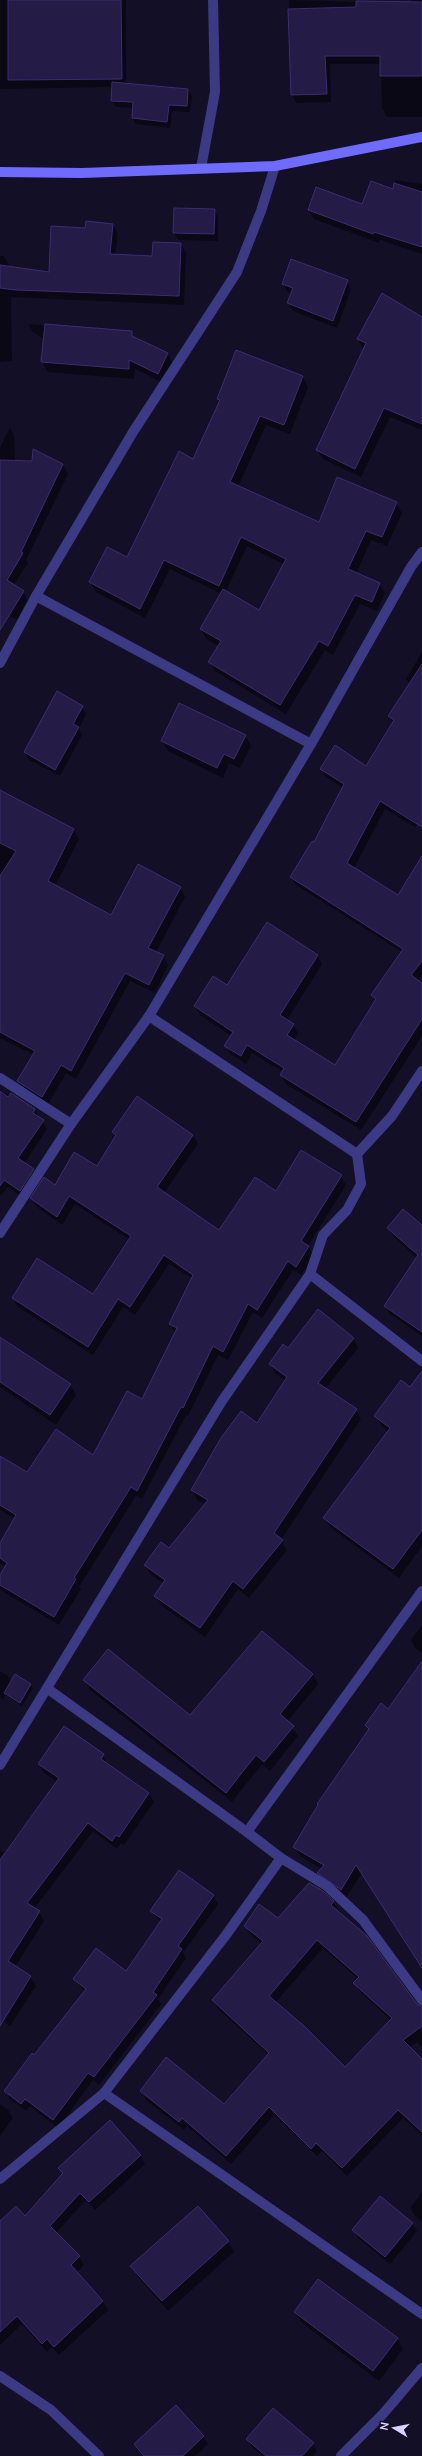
<svg xmlns="http://www.w3.org/2000/svg" width="422" height="2456" font-family="Manrope,sans-serif">
	<style>
		.shadow { fill: #0007; fill-rule: evenodd }
		.building { fill: #241b47; stroke: #3b2d73; fill-rule: evenodd }
		.lines { fill: none; stroke-linecap: round; stroke-linejoin: round }
		.street { stroke: #3d3a85; stroke-width: 10 }
		.secondary { stroke: #6f6bff; stroke-width: 10 }
	</style>
	<rect width="100%" height="100%" fill="#130f26"/>
	<!-- shadow -->
	<g class="shadow">
		<polygon points="0,0 126,0 126,84 188,90 192,96 190,112 172,111 170,128 136,124 133,118 134,108 116,107 112,101 113,87 0,89"/>
		<polygon points="289,0 411,3 411,0 422,0 422,117 387,117 382,108 381,64 330,64 331,102 296,103 292,95"/>
		<polygon points="395,180 422,184 422,254 380,240 379,243 314,219 309,210 363,206 394,191"/>
		<polygon points="214,210 218,217 218,241 178,240 174,233"/>
		<polygon points="113,225 118,234 115,256 153,257 181,244 186,253 184,305 11,297 12,361 0,362 0,256 4,256 10,267 50,274 85,229"/>
		<polygon points="347,281 351,289 337,328 293,311 288,303 292,293 288,292 283,284"/>
		<polygon points="422,318 422,430 390,417 361,477 323,459 317,450 363,349 358,339"/>
		<polygon points="28,324 131,332 135,339 168,354 173,364 164,383 135,369 134,379 48,372 42,362 52,344 33,332"/>
		<path d="M237,351L303,377L308,387L290,434L266,425L238,487L320,523L396,503L402,513L387,546L371,540L356,574L379,584L385,593L377,611L360,604L333,655L325,650L286,714L215,671L210,662L219,646L206,639L201,629L222,594L170,569L145,618L96,592L90,582L127,559L194,460L220,402L218,399ZM247,546L284,564L260,611L226,591Z"/>
		<polygon points="10,427 14,435 15,461 33,462 34,451 63,465 68,474 26,560 28,563 13,586 23,592 28,601 17,620 0,610 0,448"/>
		<polygon points="422,652 422,816 415,827 385,809 354,868 398,896 422,858 422,974 418,981 422,984 422,1036 361,1130 286,1084 281,1075 283,1072 252,1053 246,1064 231,1054 226,1046 232,1036 200,1015 195,1006 227,987 318,956 322,964 287,1020 293,1025 298,1033 294,1041 335,1066 376,1001 372,995 402,952 296,885 291,877 314,844 343,788 326,777 322,769 366,768 393,724 389,716 410,684 406,679"/>
		<polygon points="82,707 86,714 79,729 82,735 60,776 29,760 25,752"/>
		<polygon points="245,735 251,746 240,768 229,763 223,778 168,751 162,741"/>
		<polygon points="0,791 74,830 79,839 55,886 112,916 180,888 185,897 156,952 163,956 168,965 155,993 130,981 76,1079 66,1073 47,1106 24,1090 18,1081 34,1055 0,1038"/>
		<polygon points="0,1090 34,1109 47,1129 24,1164 33,1170 38,1178 24,1198 8,1187 0,1196"/>
		<polygon points="113,1132 193,1135 198,1144 164,1193 220,1231 277,1193 341,1176 346,1185 308,1246 314,1256 301,1275 293,1270 262,1318 253,1312 228,1360 218,1355 188,1416 186,1415 142,1499 136,1496 79,1587 81,1589 59,1625 2,1591 0,1588 0,1577 6,1567 0,1563 0,1544 15,1519 0,1510 0,1457 28,1474 93,1456 142,1400 175,1333 170,1324 193,1279 169,1264 135,1315 123,1307 93,1355 18,1307 13,1298 93,1295 130,1240 75,1204 62,1225 37,1207 31,1198 97,1167 116,1137"/>
		<polygon points="422,1222 422,1336 390,1314 385,1306 417,1258 393,1236 388,1228 420,1224"/>
		<polygon points="0,1338 70,1385 76,1395 56,1425 0,1387"/>
		<polygon points="353,1338 358,1348 325,1389 356,1410 361,1419 281,1540 287,1550 249,1598 238,1589 205,1637 161,1605 156,1596 164,1584 150,1574 145,1565 169,1549 206,1504 197,1500 192,1490 257,1424 286,1381 275,1373 270,1364 288,1349"/>
		<polygon points="410,1388 422,1389 422,1546 399,1578 330,1527 324,1518 389,1432 381,1425 376,1416"/>
		<polygon points="422,1625 422,1653 415,1648 411,1640"/>
		<polygon points="262,1633 313,1675 318,1684 287,1722 298,1736 270,1771 262,1764 232,1802 90,1690 85,1680 190,1716"/>
		<polygon points="422,1669 422,1967 362,1873 346,1898 324,1882 319,1873 322,1869 300,1856 295,1847 369,1731 366,1725 389,1710"/>
		<polygon points="0,1671 8,1676 11,1682 30,1685 33,1688 22,1706 6,1695 3,1700 0,1698"/>
		<polygon points="103,1755 107,1765 149,1794 154,1802 124,1845 121,1843 117,1849 93,1831 34,1909 39,1912 44,1921 15,1967 30,1977 36,1986 10,2026 0,2019 0,1850 4,1853 57,1782 44,1773 39,1764"/>
		<polygon points="213,1896 218,1904 183,1953 186,1958 158,1999 161,2004 99,2085 93,2080 58,2128 30,2106 26,2111 10,2099 5,2091 85,1992 74,1979 126,1973 161,1922 151,1911"/>
		<path d="M333,1902L422,2032V2047L417,2042L409,2048L422,2062V2135L403,2118L347,2176L322,2151L317,2156L274,2115L231,2164L187,2126L184,2130L146,2100L141,2091L224,2105L269,2055L218,2009L213,2000L262,1944L250,1934L245,1926L278,1919ZM323,1948L358,1979L355,1983L360,1992L391,2020L345,2069L275,2003Z"/>
		<polygon points="0,2104 8,2110 13,2118 0,2136"/>
		<polygon points="140,2155 145,2164 95,2210 86,2200 56,2233 79,2257 84,2265 76,2273 103,2301 108,2310 59,2355 52,2347 47,2352 22,2324 0,2345 0,2222 25,2217 63,2175 59,2168"/>
		<polygon points="422,2192 422,2222 415,2216 410,2208"/>
		<polygon points="412,2224 417,2231 390,2264 358,2238 354,2230"/>
		<polygon points="228,2241 234,2252 168,2311 138,2277 132,2267"/>
		<polygon points="295,2312 397,2338 403,2349 379,2381 301,2322"/>
		<polygon points="203,2437 208,2444 195,2456 143,2456 135,2445"/>
		<polygon points="248,2439 313,2443 317,2451 313,2456 263,2456 252,2447"/>
	</g>
	<!-- building -->
	<g class="building">
		<polygon points="8,0 121,0 122,79 8,80"/>
		<polygon points="356,1 422,2 422,76 380,76 380,56 325,56 327,94 291,95 288,9 356,7"/>
		<polygon points="112,82 188,89 187,106 169,105 167,122 132,118 133,102 111,101"/>
		<polygon points="371,181 393,189 394,183 422,192 422,247 374,232 373,234 308,210 316,187 362,204"/>
		<polygon points="174,208 215,209 214,234 173,233"/>
		<polygon points="86,221 113,224 110,254 152,256 153,242 181,243 179,296 16,290 0,288 0,265 49,272 51,226 85,228"/>
		<polygon points="291,259 348,280 333,321 287,303 293,288 282,284"/>
		<polygon points="382,293 422,317 422,424 384,408 355,469 316,450 366,343 357,339"/>
		<polygon points="45,324 132,331 132,336 168,353 158,374 129,360 129,369 41,362"/>
		<polygon points="236,350 303,376 284,425 260,416 230,482 319,522 337,477 397,502 382,537 366,531 348,569 380,583 372,602 355,595 328,646 319,641 280,705 208,662 221,641 200,629 223,589 259,610 286,559 241,537 219,586 164,560 140,609 89,582 107,547 127,557 179,451 193,459 220,400 217,399"/>
		<polygon points="33,449 63,464 21,552 23,553 7,580 24,591 0,630 0,460 32,461"/>
		<polygon points="422,664 422,827 380,801 347,863 398,895 422,856 422,961 411,975 422,983 422,1019 356,1122 280,1075 284,1068 247,1045 241,1056 224,1046 233,1032 194,1006 213,976 227,985 267,922 318,955 280,1015 294,1024 287,1035 335,1065 376,999 371,995 403,949 290,877 312,841 314,842 344,784 320,769 335,745 366,766 394,720 388,716"/>
		<polygon points="57,691 83,706 73,724 79,727 55,770 24,752"/>
		<polygon points="179,703 246,735 234,759 224,754 217,768 161,741"/>
		<polygon points="0,790 74,829 48,881 111,915 138,864 181,887 148,948 164,955 149,985 125,973 71,1071 61,1065 42,1097 17,1081 35,1051 0,1032 0,876 16,851 0,843"/>
		<polygon points="0,1091 8,1097 11,1093 35,1109 33,1113 44,1120 18,1158 34,1169 20,1191 4,1180 0,1186"/>
		<polygon points="137,1096 193,1135 157,1187 219,1230 255,1177 276,1191 301,1150 342,1175 301,1241 309,1246 296,1267 288,1261 257,1310 248,1304 223,1352 213,1346 183,1408 181,1407 137,1491 131,1487 74,1578 76,1579 54,1617 0,1585 0,1575 7,1563 0,1558 0,1543 16,1515 0,1505 0,1456 27,1472 56,1429 93,1455 127,1391 142,1399 177,1328 169,1324 193,1275 164,1255 130,1307 118,1299 88,1347 12,1298 37,1258 93,1294 131,1236 69,1196 57,1217 30,1198 44,1177 55,1185 74,1152 97,1166 116,1135 112,1132"/>
		<polygon points="403,1209 422,1225 422,1332 384,1306 418,1255 387,1228"/>
		<polygon points="318,1309 354,1338 318,1383 357,1409 274,1533 283,1540 243,1589 233,1581 200,1628 154,1596 165,1580 144,1565 161,1542 169,1548 208,1500 191,1490 221,1438 241,1411 257,1423 287,1377 269,1364 283,1344 288,1348"/>
		<polygon points="0,1337 71,1384 50,1415 0,1382"/>
		<polygon points="422,1371 422,1530 393,1569 323,1518 390,1428 374,1416 401,1380 410,1387"/>
		<polygon points="262,1631 313,1674 280,1714 294,1726 264,1762 256,1755 226,1793 83,1680 108,1649 190,1715"/>
		<polygon points="422,1661 422,1968 356,1865 341,1890 317,1873 324,1865 293,1847 318,1805 317,1804 369,1729 365,1725 381,1703 388,1709"/>
		<polygon points="15,1674 31,1684 20,1703 4,1693"/>
		<polygon points="64,1726 104,1754 101,1759 149,1793 119,1837 116,1835 112,1841 88,1823 27,1903 40,1911 8,1961 31,1976 0,2026 0,1860 59,1778 38,1764"/>
		<polygon points="179,1870 214,1895 178,1946 182,1949 153,1992 157,1995 94,2077 88,2073 53,2120 25,2099 21,2104 4,2091 32,2053 34,2055 86,1989 73,1979 96,1948 126,1971 162,1919 150,1911"/>
		<path d="M309,1883L323,1891L334,1901L331,1905L367,1936L417,2004L422,2006V2026L403,2040L422,2059V2132L398,2110L342,2168L316,2143L311,2149L269,2107L226,2156L182,2118L179,2122L140,2091L166,2057L224,2104L269,2053L212,2000L263,1941L244,1926L259,1904L278,1918ZM317,1940L359,1977L353,1983L392,2018L345,2067L304,2026L269,1996Z"/>
		<polygon points="110,2120 141,2155 89,2202 80,2193 50,2226 80,2256 71,2265 103,2301 54,2347 47,2339 42,2344 17,2316 0,2332 0,2221 16,2206 25,2216 63,2173 58,2168"/>
		<polygon points="380,2196 413,2223 385,2257 352,2230"/>
		<polygon points="198,2206 229,2241 162,2301 130,2266"/>
		<polygon points="318,2279 398,2338 373,2371 294,2312"/>
		<polygon points="176,2405 204,2436 183,2456 144,2456 134,2444"/>
		<polygon points="273,2408 314,2443 302,2456 266,2456 246,2439"/>
	</g>
	<g class="lines">
		<!-- street -->
		<g class="street">
			<polyline points="201,168 215,92 213,0"/>
			<polyline points="36,596 311,744"/>
			<polyline points="0,663 36,596 133,432 237,272 261,211 275,166"/>
			<polyline points="149,1016 357,1154"/>
			<polyline points="0,1078 71,1124"/>
			<polyline points="0,1233 71,1124 149,1016 311,744 411,567 422,552"/>
			<polyline points="310,1274 422,1361"/>
			<polyline points="48,1689 247,1832 281,1858 327,1886 363,1920 422,2000"/>
			<polyline points="0,1765 222,1401 310,1274 323,1235 347,1210 361,1184 357,1154 392,1116 422,1071"/>
			<polyline points="247,1832 422,1591"/>
			<polyline points="104,2093 422,2314"/>
			<polyline points="0,2179 104,2093 226,1935 281,1858"/>
			<polyline points="0,2376 51,2410 99,2456"/>
			<polyline points="341,2456 383,2414 422,2368"/>
		</g>
		<!-- secondary -->
		<polyline class="secondary" points="0,172 82,173 275,166 422,137"/>
	</g>
	<!-- north arrow -->
	<g transform="translate(394 2428) rotate(280)" stroke="#130f26" stroke-width="3" paint-order="stroke">
	<path d="M0-3L7 15L0 10L-7 15Z" fill="#d9d4ff"/>
	<text y="-6" font-size="11" font-weight="bold" text-anchor="middle" fill="#d9d4ff">N</text>
	</g>
</svg>
